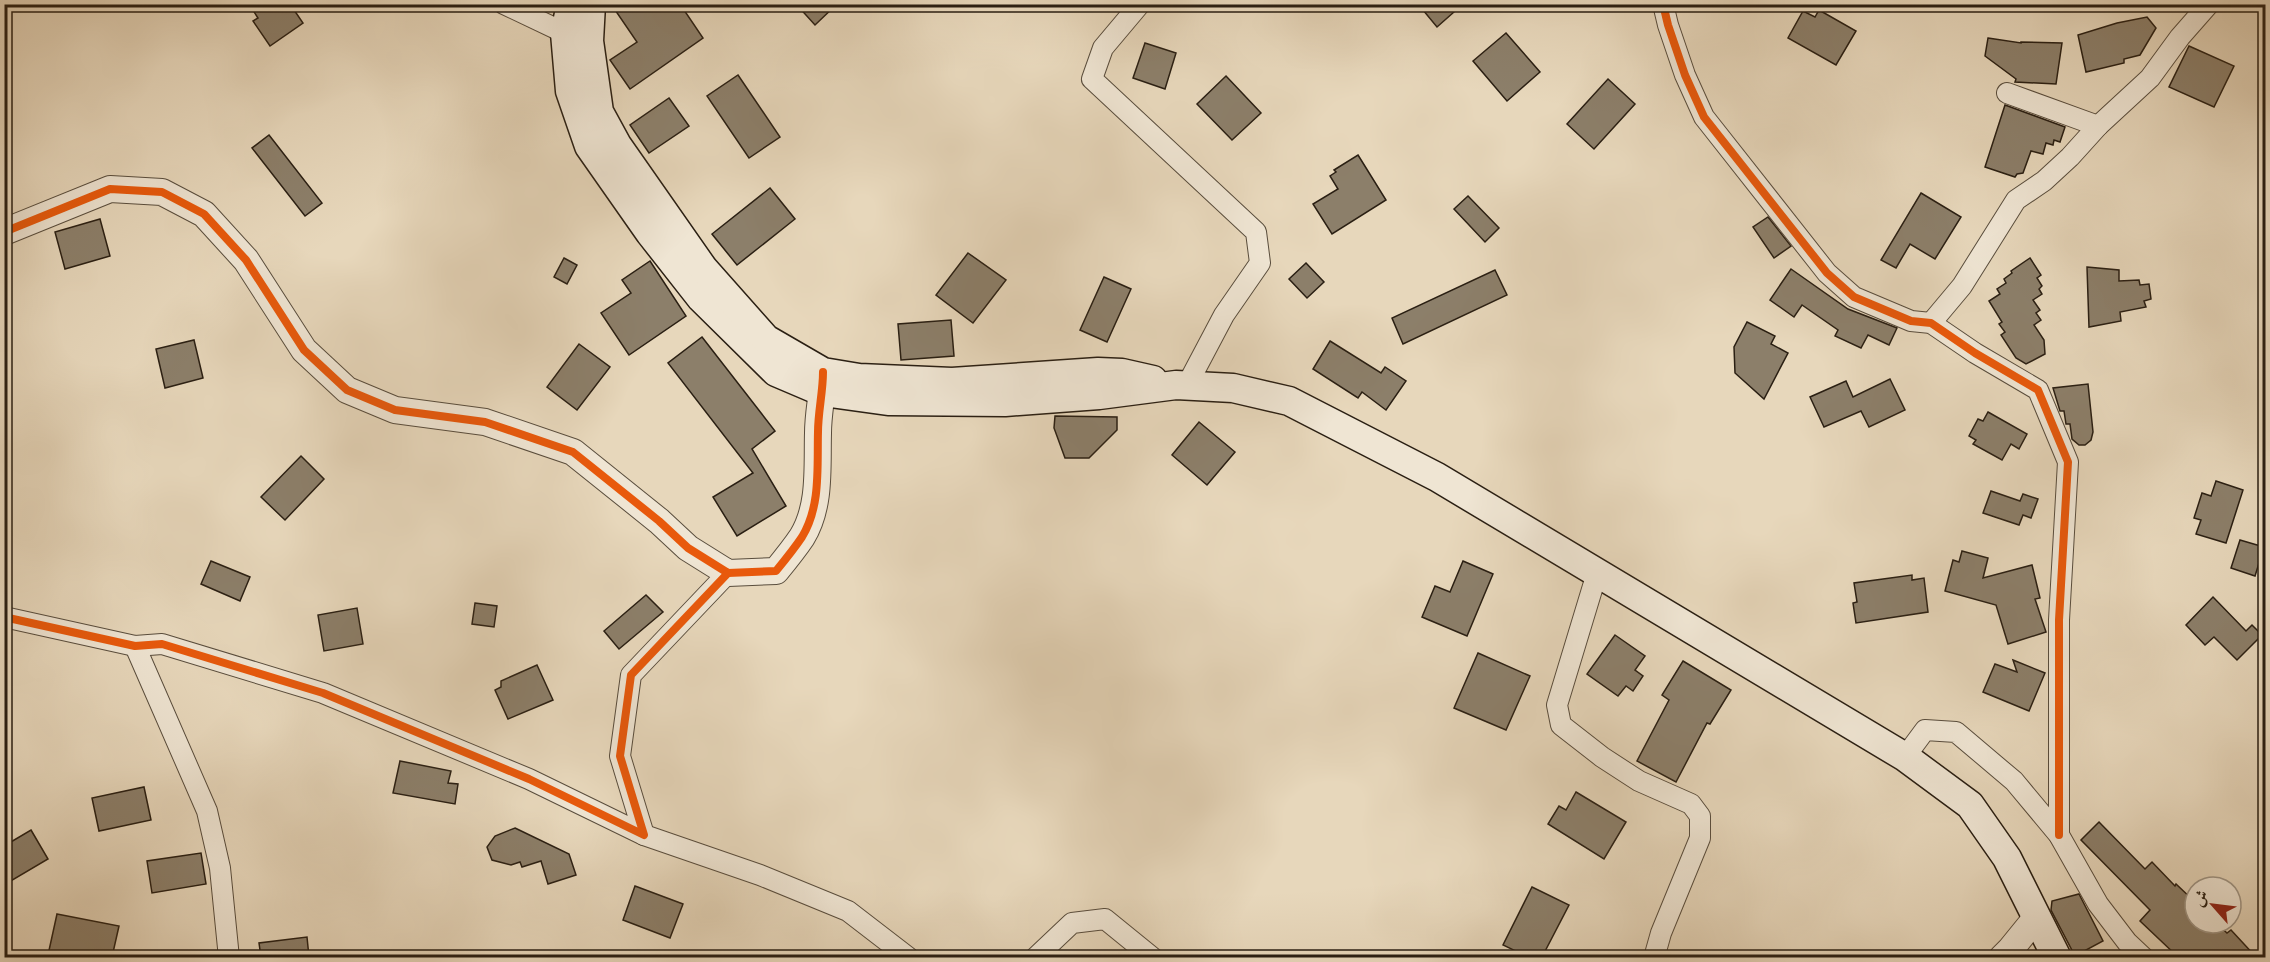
<svg xmlns="http://www.w3.org/2000/svg" width="2270" height="962" font-family="Vollkorn,Amiri,serif">
	<style>
		.building { fill: #8c7f6a; stroke: #2a1f13; stroke-width: 1.5 }
		.lines { fill: none; stroke-linecap: round; stroke-linejoin: round }
		.minor-casing { stroke: #594d3d; stroke-width: 22 }
		.tertiary-casing { stroke: #594d3d; stroke-width: 28 }
		.secondary-casing { stroke: #2a1f13; stroke-width: 31 }
		.minor { stroke: #efe5d3; stroke-width: 20 }
		.tertiary { stroke: #efe5d3; stroke-width: 26 }
		.secondary { stroke: #efe5d3; stroke-width: 28 }
		.cycleway-casing { stroke: #efe5d3; stroke-width: 11 }
		.cycleway { stroke: #e8590c; stroke-width: 8 }
	</style>
	<rect width="100%" height="100%" fill="#e7d7bb"/>
	<filter id="stains"><feTurbulence type="fractalNoise" baseFrequency=".00333" numOctaves="4"/><feColorMatrix values="0 0 0 0 .2 0 0 0 0 .09 0 0 0 0 .02 0 0 0 .5 -.17"/></filter>
	<radialGradient id="worn" r=".72"><stop offset=".6" stop-color="#630" stop-opacity="0"/><stop offset="1" stop-color="#630" stop-opacity=".3"/></radialGradient>
	<!-- building -->
	<g class="building">
		<polygon points="249,4 290,4 303,23 270,46 253,21 258,18"/>
		<polygon points="611,4 680,4 703,38 630,89 610,60 637,42"/>
		<polygon points="796,4 837,4 815,25"/>
		<polygon points="1418,4 1463,4 1437,27"/>
		<polygon points="1819,10 1856,31 1836,65 1788,38 1803,11 1815,17"/>
		<polygon points="2147,17 2156,28 2140,55 2124,59 2124,63 2086,72 2078,35 2117,23"/>
		<polygon points="1506,33 1540,72 1507,101 1473,61"/>
		<polygon points="1988,38 2021,43 2021,42 2062,43 2056,84 2015,82 2016,79 1985,56"/>
		<polygon points="1145,43 1176,53 1165,89 1133,78"/>
		<polygon points="2189,46 2234,66 2214,107 2169,87"/>
		<polygon points="738,75 780,137 749,158 707,96"/>
		<polygon points="1226,76 1261,113 1232,140 1197,104"/>
		<polygon points="1608,79 1635,104 1594,149 1567,124"/>
		<polygon points="669,98 689,126 649,153 630,125"/>
		<polygon points="2005,105 2065,127 2060,142 2054,140 2053,145 2046,143 2043,154 2031,151 2023,173 2017,174 2015,177 1985,167"/>
		<polygon points="269,135 322,203 305,216 252,148"/>
		<polygon points="1358,155 1386,200 1332,234 1313,204 1338,189 1330,176 1336,172 1334,170"/>
		<polygon points="770,188 795,219 737,265 712,234"/>
		<polygon points="1921,193 1961,217 1935,259 1910,244 1896,268 1881,260"/>
		<polygon points="1468,196 1499,228 1485,242 1454,209"/>
		<polygon points="1768,217 1791,246 1774,258 1753,227"/>
		<polygon points="100,219 110,256 65,269 55,232"/>
		<polygon points="968,253 1006,280 973,323 936,295"/>
		<polygon points="564,258 577,265 567,284 554,277"/>
		<polygon points="2030,258 2041,275 2037,278 2042,286 2039,289 2042,294 2033,300 2040,310 2036,313 2041,320 2034,325 2044,340 2045,354 2026,364 2016,358 2001,335 2005,332 1999,324 2002,322 1989,301 2000,294 1997,289 2006,283 2004,279 2012,273 2011,271"/>
		<polygon points="650,261 686,316 629,355 601,313 631,293 622,280"/>
		<polygon points="1306,263 1324,282 1307,298 1289,279"/>
		<polygon points="2087,267 2119,270 2119,281 2139,280 2140,285 2149,284 2151,299 2144,301 2146,307 2120,312 2121,321 2089,327"/>
		<polygon points="1791,269 1848,309 1897,328 1889,345 1868,335 1861,348 1835,336 1838,330 1802,305 1794,317 1770,300"/>
		<polygon points="1495,270 1507,295 1403,344 1392,318"/>
		<polygon points="1104,277 1131,289 1107,342 1080,330"/>
		<polygon points="951,320 954,356 901,360 898,324"/>
		<polygon points="1747,322 1775,336 1771,344 1788,353 1764,399 1735,373 1734,347"/>
		<polygon points="702,337 775,431 752,449 786,506 737,536 713,497 753,473 668,363"/>
		<polygon points="194,340 203,378 165,388 156,349"/>
		<polygon points="1330,341 1381,373 1385,367 1406,381 1386,410 1362,392 1358,398 1313,369"/>
		<polygon points="579,344 610,367 577,410 547,387"/>
		<polygon points="1890,379 1905,410 1869,427 1861,411 1824,427 1810,397 1846,381 1853,397"/>
		<polygon points="2088,384 2093,432 2091,440 2085,445 2079,445 2072,439 2070,424 2066,424 2064,411 2060,411 2053,388"/>
		<polygon points="1988,412 2027,434 2019,449 2011,444 2002,460 1973,444 1976,440 1969,436 1978,419 1983,421"/>
		<polygon points="1055,416 1117,417 1117,430 1089,458 1065,458 1054,428"/>
		<polygon points="1199,422 1235,452 1207,485 1172,455"/>
		<polygon points="301,456 324,479 285,520 261,497"/>
		<polygon points="2216,481 2243,490 2226,543 2196,534 2201,520 2194,518 2202,493 2211,496"/>
		<polygon points="1991,491 2020,501 2023,494 2038,499 2031,518 2023,515 2019,525 1983,513"/>
		<polygon points="2240,540 2264,547 2255,576 2231,568"/>
		<polygon points="1962,551 1988,558 1983,578 2032,565 2040,598 2035,599 2046,632 2008,644 1996,605 1945,591 1953,560 1959,562"/>
		<polygon points="211,561 250,577 240,601 201,584"/>
		<polygon points="1463,561 1493,574 1467,636 1422,617 1435,586 1450,592"/>
		<polygon points="1912,575 1912,580 1924,578 1928,612 1856,623 1853,603 1857,602 1854,583"/>
		<polygon points="646,595 663,612 619,649 604,631"/>
		<polygon points="2213,597 2246,631 2252,625 2262,635 2237,660 2214,637 2205,645 2186,625"/>
		<polygon points="475,603 497,606 494,627 472,624"/>
		<polygon points="357,608 363,644 324,651 318,615"/>
		<polygon points="1615,635 1645,656 1635,670 1643,676 1633,691 1626,686 1618,696 1587,674"/>
		<polygon points="1478,653 1530,676 1506,730 1454,708"/>
		<polygon points="2013,660 2045,673 2029,711 1983,692 1995,664 2017,672"/>
		<polygon points="1683,661 1731,690 1710,724 1707,723 1676,782 1637,761 1669,700 1662,695"/>
		<polygon points="537,665 553,700 508,719 495,690 501,687 501,681"/>
		<polygon points="400,761 451,771 448,783 458,784 455,804 393,793"/>
		<polygon points="144,787 151,820 99,831 92,798"/>
		<polygon points="1576,792 1626,822 1604,859 1548,824 1559,806 1566,810"/>
		<polygon points="2099,822 2145,869 2152,862 2175,886 2176,884 2195,902 2195,923 2216,923 2227,933 2231,930 2256,957 2178,957 2140,921 2150,910 2081,840"/>
		<polygon points="515,828 569,854 576,875 548,884 541,861 522,867 520,862 511,865 492,860 487,847 495,836"/>
		<polygon points="31,830 48,859 4,885 4,846"/>
		<polygon points="201,853 206,884 152,893 147,861"/>
		<polygon points="635,886 683,904 670,938 623,920"/>
		<polygon points="1532,887 1569,905 1542,957 1528,957 1503,945"/>
		<polygon points="2079,894 2103,941 2075,956 2051,910 2052,901"/>
		<polygon points="57,914 119,926 112,957 60,957 48,955"/>
		<polygon points="307,937 309,957 261,957 259,943"/>
	</g>
	<g class="lines">
		<!-- minor casing -->
		<g class="minor-casing">
			<g id="minor">
				<polyline points="504,4 565,33"/>
				<polyline points="1140,4 1103,48 1092,79 1256,232 1260,263 1224,315 1187,385"/>
				<polyline points="1663,4 1668,25 1685,75 1704,117 1827,273 1854,297 1911,321 1931,323 1975,353 2038,390 2068,462 2059,620 2059,835"/>
				<polyline points="2007,93 2098,126"/>
				<polyline points="1931,323 1962,286 2016,200 2044,181 2070,157 2098,126 2150,78 2180,37 2209,4"/>
				<polyline points="1597,573 1557,705 1561,725 1602,757 1639,781 1691,804 1700,816 1700,838 1661,933 1654,958"/>
				<polyline points="4,617 135,646 162,644 323,693 529,779 644,835 620,756 631,675 728,573"/>
				<polyline points="135,646 207,811 220,868 229,958"/>
				<polyline points="1905,757 1925,730 1956,732 2014,781 2059,835 2098,904 2127,942 2144,958"/>
				<polyline points="644,835 760,875 848,911 909,958"/>
				<polyline points="1035,958 1072,923 1105,919 1153,958"/>
			</g>
		</g>
		<!-- tertiary casing -->
		<g class="tertiary-casing">
			<g id="tertiary">
				<path d="M4,232L110,189L162,192L204,214L246,260L304,350L347,390L395,410L485,422L573,452L659,521L688,548L728,573L776,571C785,560 794,549 802,537C821,506 817,467 818,433C818,412 823,393 823,372"/>
				<polyline points="2002,958 2010,950 2036,918"/>
			</g>
		</g>
		<!-- secondary casing -->
		<g class="secondary-casing">
			<g id="secondary">
				<polyline points="571,4 565,33 570,91 589,146 650,233 701,298 776,372 823,392 888,401 1005,402 1099,395 1176,385 1233,388 1289,401 1437,477 1905,757 1970,805 2007,858 2057,958"/>
				<polyline points="591,4 589,41 599,112 617,145 703,268 766,339 823,372 859,378 952,382 1098,372 1122,373 1153,380"/>
			</g>
		</g>
		<!-- minor -->
		<use href="#minor" class="minor"/>
		<!-- tertiary -->
		<use href="#tertiary" class="tertiary"/>
		<!-- secondary -->
		<use href="#secondary" class="secondary"/>
		<!-- cycleway casing -->
		<g class="cycleway-casing">
			<g id="cycleway">
				<polyline points="1663,4 1668,25 1685,75 1704,117 1827,273 1854,297 1911,321 1931,323 1975,353 2038,390 2068,462 2059,620 2059,835"/>
				<path d="M4,232L110,189L162,192L204,214L246,260L304,350L347,390L395,410L485,422L573,452L659,521L688,548L728,573L776,571C785,560 794,549 802,537C821,506 817,467 818,432C818,412 823,392 823,372"/>
				<polyline points="4,617 135,646 162,644 323,693 529,779 644,835 620,756 631,675 728,573"/>
			</g>
		</g>
		<!-- cycleway -->
		<use href="#cycleway" class="cycleway"/>
	</g>
	<!-- margin -->
	<rect width="2270" height="962" fill="none" stroke="#e7d7bb" stroke-width="24"/>
	<rect x="6" y="6" width="2258" height="950" fill="none" stroke="#2a1f13" stroke-width="3"/>
	<rect x="12" y="12" width="2246" height="938" fill="none" stroke="#2a1f13" stroke-width="1.5"/>
	<!-- north arrow -->
	<g transform="translate(2213 905) rotate(298)"><circle r="28" fill="#efe5d3" stroke="#a09686" stroke-width="1.5"/>
	<path d="M0-4.5L10 22L0 15L-10 22Z" fill="#8f2418"/>
	<text y="-9" font-size="16" font-weight="bold" text-anchor="middle" fill="#2a1f13">ش</text>
	</g>
	<rect width="100%" height="100%" filter="url(#stains)"/>
	<rect width="100%" height="100%" fill="url(#worn)"/>
</svg>
